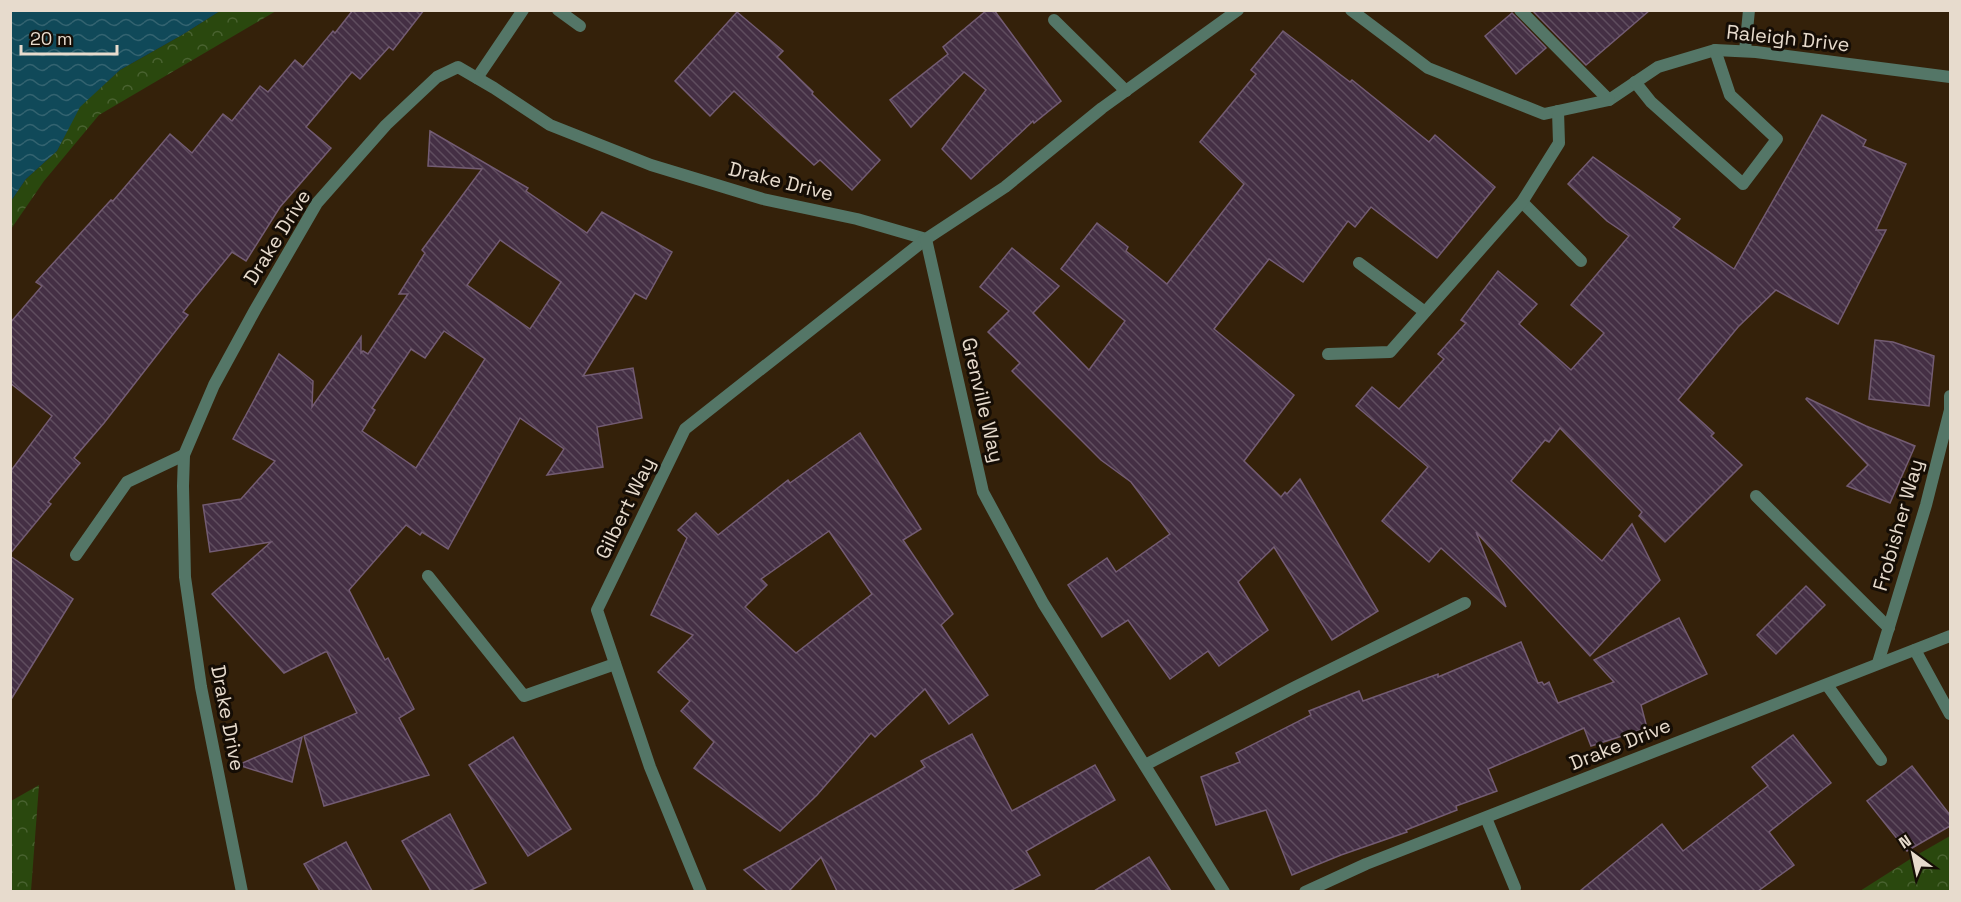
<svg xmlns="http://www.w3.org/2000/svg" width="1961" height="902" font-family="'Space Grotesk',sans-serif">
	<style>
		.forest { fill: url(#forest-crowns) }
		.water { fill: url(#water-waves) }
		.building { fill: url(#building-back-hatch); stroke: #735c73; stroke-width: 1.5; fill-rule: evenodd }
		.lines { fill: none; stroke-linecap: round; stroke-linejoin: round }
		.service { stroke: #547667; stroke-width: 12 }
		.labels { text-anchor: middle; stroke-width: 6; stroke-linejoin: round; paint-order: stroke }
		.street-label { font-size: 20px; fill: #e7dbcd; stroke: #150d05 }
	</style>
	<defs>
		<pattern id="forest-crowns" width="20" height="18" patternUnits="userSpaceOnUse" patternTransform="scale(1.5)"><rect width="20" height="18" fill="#2a480e"/><path d="M2 6a3 3 0 1 1 6 0M12 15a3 3 0 1 1 6 0" fill="none" stroke="#496230"/></pattern>
		<pattern id="water-waves" width="16" height="10" patternUnits="userSpaceOnUse" patternTransform="scale(1.5)"><rect width="16" height="10" fill="#104959"/><path d="M0 5q4-4 8 0t8 0" fill="none" stroke="#336370"/></pattern>
		<pattern id="building-back-hatch" width="6" height="6" patternUnits="userSpaceOnUse" patternTransform="scale(1.5)"><rect width="6" height="6" fill="#442f44"/><path d="M-1 5l2 2M0 0l6 6M5-1l2 2" fill="none" stroke="#5f4d5e"/></pattern>
	</defs>
	<rect width="100%" height="100%" fill="#34210a"/>
	<!-- forest -->
	<g class="forest">
		<polygon points="220,11 276,11 99,115 44,181 11,229 11,201 26,179 57,151 79,107 120,70 182,35"/>
		<polygon points="39,785 31,891 11,891 11,801"/>
		<polygon points="1950,836 1950,891 1860,891 1915,856"/>
	</g>
	<!-- water -->
	<polygon class="water" points="11,10 220,10 220,11 182,35 120,70 80,107 57,151 26,179 11,201"/>
	<!-- building -->
	<g class="building">
		<polygon points="353,10 424,10 393,50 389,47 360,79 352,72 306,127 331,148 280,207 246,261 232,252 183,312 188,315 104,423 74,458 80,463 48,502 51,504 10,554 10,472 52,416 10,383 10,323 42,286 36,282 111,200 113,201 170,134 192,153 223,114 232,121 260,86 268,92 295,60 303,67 333,31 335,33"/>
		<polygon points="987,10 994,10 1061,101 1034,123 1033,121 971,179 942,149 986,90 964,72 911,127 890,100 948,54 943,47"/>
		<polygon points="1532,10 1650,10 1586,65"/>
		<polygon points="737,12 783,51 777,57 813,92 812,94 880,160 852,190 820,160 814,165 734,91 710,116 675,81"/>
		<polygon points="1512,13 1546,48 1516,74 1485,36"/>
		<polygon points="1283,31 1350,82 1352,80 1429,142 1435,135 1495,187 1437,258 1371,207 1355,227 1348,221 1303,282 1269,259 1214,329 1294,395 1244,461 1281,497 1285,492 1287,494 1300,479 1378,611 1332,640 1274,547 1238,582 1268,630 1219,666 1208,651 1170,679 1128,620 1102,637 1068,585 1107,558 1116,572 1170,534 1131,482 1101,460 1012,371 1020,363 988,332 1009,311 980,287 1012,248 1059,286 1033,313 1089,370 1125,321 1061,269 1097,223 1128,247 1126,251 1167,284 1244,184 1200,142 1256,74 1251,70"/>
		<polygon points="1822,115 1866,140 1863,146 1906,164 1876,230 1886,230 1838,324 1776,290 1738,327 1678,400 1714,433 1711,436 1742,465 1665,542 1639,516 1642,512 1560,428 1549,442 1545,440 1511,481 1602,561 1632,524 1660,580 1590,656 1476,532 1506,607 1441,548 1429,562 1382,521 1428,467 1356,406 1372,387 1399,409 1444,359 1438,354 1466,323 1461,320 1498,271 1537,304 1519,324 1571,370 1604,333 1571,305 1629,236 1607,221 1568,184 1593,157 1680,219 1673,227 1734,269"/>
		<path d="M430,131L528,188L526,191L587,233L602,212L672,252L646,299L635,293L583,376L633,368L642,418L597,427L603,467L547,475L564,449L520,418L448,549L422,532L420,535L406,525L349,590L385,660L388,658L414,709L399,718L429,775L324,806L304,736L357,713L327,652H325L284,673L212,594L271,542L210,552L203,505L241,499L275,461L233,439L279,354L313,381L312,407L361,337V353L363,351L368,354L408,294H399L425,253L422,250L482,169L428,166ZM500,240L561,282L530,329L467,285ZM444,331L485,359L416,468L362,431L375,410L372,408L411,349L425,358Z"/>
		<polygon points="1875,340 1893,342 1934,356 1929,406 1869,399"/>
		<polygon points="1807,398 1866,426 1915,446 1890,503 1847,486 1868,465 1806,399"/>
		<path d="M860,433L921,529L903,540L953,614L941,625L988,695L949,724L925,689L875,737L871,733L817,795L780,831L694,768L714,742L681,711L690,701L658,672L693,635L651,615L687,538L678,530L696,513L718,535L788,480L790,483ZM829,531L872,594L796,653L745,607L767,585L761,579Z"/>
		<polygon points="10,556 73,599 10,701"/>
		<polygon points="1806,586 1825,605 1776,654 1757,635"/>
		<polygon points="1679,618 1707,674 1641,705 1647,728 1591,746 1584,728 1488,769 1497,791 1456,806 1457,810 1406,830 1407,832 1341,855 1292,875 1266,810 1216,825 1201,777 1240,762 1236,753 1311,715 1309,711 1359,691 1363,701 1438,674 1438,677 1521,642 1538,683 1542,682 1544,685 1549,682 1558,703 1614,682 1594,660"/>
		<polygon points="972,734 1012,811 1095,765 1115,800 1026,851 1040,875 1010,891 837,891 821,857 789,891 768,891 744,870 912,775 925,767 921,761"/>
		<polygon points="1793,735 1831,783 1769,832 1794,865 1758,891 1580,891 1662,824 1683,851 1768,786 1752,767"/>
		<polygon points="302,737 292,782 238,765"/>
		<polygon points="513,737 571,829 528,856 469,765"/>
		<polygon points="1912,766 1950,815 1950,826 1907,851 1867,801"/>
		<polygon points="450,814 486,883 469,891 431,891 402,841"/>
		<polygon points="346,842 372,891 320,891 304,864"/>
		<polygon points="1149,857 1171,891 1094,891"/>
	</g>
	<g class="lines">
		<!-- service -->
		<g class="service">
			<polyline points="558,10 580,26"/>
			<polyline points="1351,10 1428,68 1544,114 1609,100 1658,67 1715,50 1756,52 1950,77"/>
			<polyline points="1520,10 1609,100"/>
			<polyline points="1054,20 1126,91"/>
			<polyline points="1745,51 1749,10"/>
			<polyline points="477,78 523,10"/>
			<polyline points="1635,82 1651,102 1743,184 1777,139 1730,95 1715,50"/>
			<polyline points="1522,202 1581,261"/>
			<polyline points="1359,263 1425,312"/>
			<polyline points="1328,354 1390,352 1522,202 1559,143 1558,111"/>
			<polyline points="1756,496 1889,628"/>
			<polyline points="76,555 127,482 184,455"/>
			<polyline points="428,576 524,696 615,664"/>
			<polyline points="1915,650 1950,714"/>
			<polyline points="1878,663 1926,505 1950,410 1950,396"/>
			<polyline points="1827,685 1881,760"/>
			<polyline points="1145,765 1295,687 1465,603"/>
			<polyline points="1486,818 1515,888"/>
			<polyline points="242,892 201,687 185,577 183,486 184,455 214,385 255,310 317,203 386,125 437,77 458,67 494,88 550,125 651,165 763,199 857,219 926,239"/>
			<polyline points="701,892 650,767 597,610 685,429 926,239"/>
			<polyline points="1224,892 1043,603 983,492 926,239 1005,187 1102,108 1238,10"/>
			<polyline points="1305,892 1366,864 1950,636"/>
		</g>
	</g>
	<g class="labels">
		<!-- street labels -->
		<g class="street-label">
			<text transform="translate(1788 38) rotate(6)" y="7">Raleigh Drive</text>
			<text transform="translate(781 181) rotate(14)" y="7">Drake Drive</text>
			<text transform="translate(277 237) rotate(-58)" y="7">Drake Drive</text>
			<text transform="translate(983 400) rotate(77)" y="7">Grenville Way</text>
			<text transform="translate(625 508) rotate(-64)" y="7">Gilbert Way</text>
			<text transform="translate(1898 525) rotate(-74)" y="7">Frobisher Way</text>
			<text transform="translate(228 718) rotate(79)" y="7">Drake Drive</text>
			<text transform="translate(1620 744) rotate(-22)" y="7">Drake Drive</text>
		</g>
	</g>
	<!-- border -->
	<rect width="1961" height="902" fill="none" stroke="#e7dbcd" stroke-width="24"/>
	<!-- north arrow -->
	<g transform="translate(1913 854) rotate(327)" stroke="#150d05" stroke-width="4.5" paint-order="stroke">
	<path d="M0-4.5L10 22L0 15L-10 22Z" fill="#e7dbcd"/>
	<text y="-9" font-size="16" font-weight="bold" text-anchor="middle" fill="#e7dbcd">N</text>
	</g>
	<!-- scale -->
	<path d="M21 45v9h96v-9" fill="none" stroke="#e7dbcd" stroke-width="3"/>
	<text x="30" y="45" font-size="18" fill="#e7dbcd" stroke="#150d05" stroke-width="4.5" paint-order="stroke">20 m</text>
</svg>
